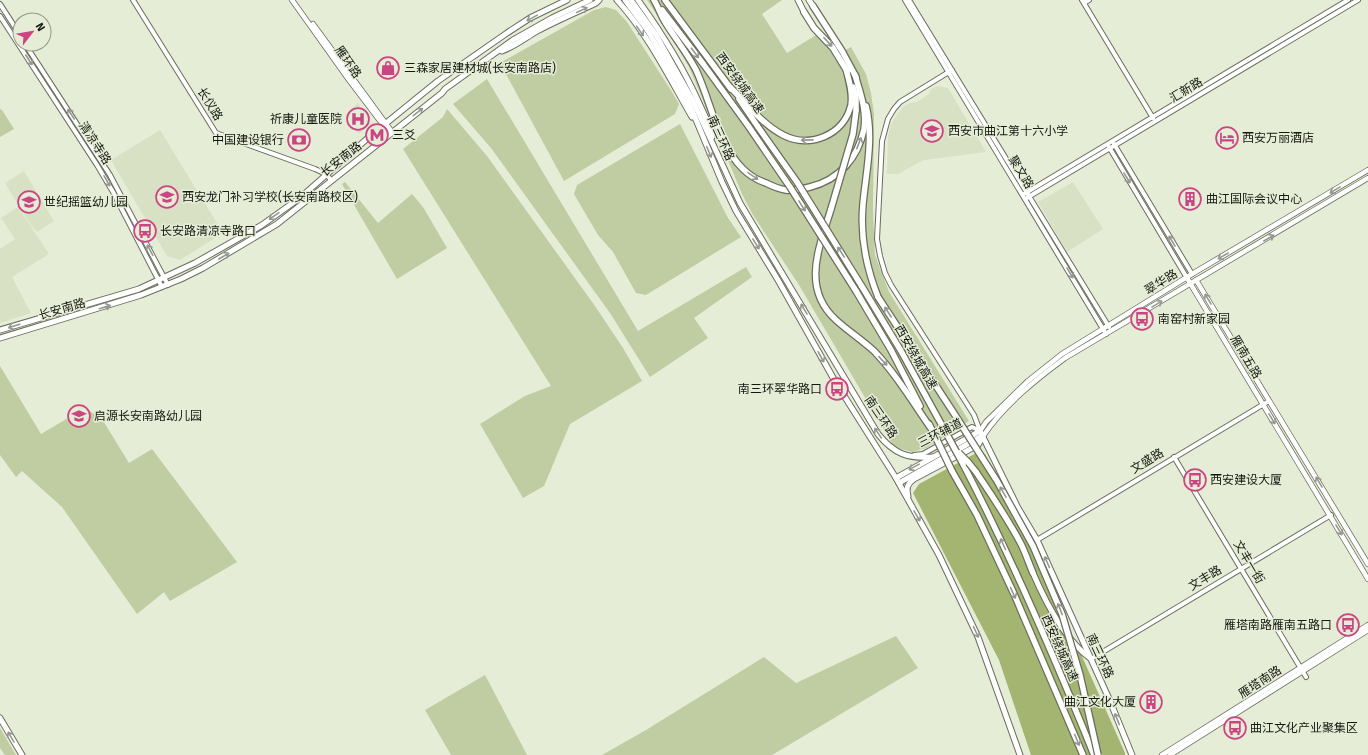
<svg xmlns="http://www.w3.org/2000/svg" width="1368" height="755" font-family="'Fira Sans','Noto Sans SC',sans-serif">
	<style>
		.built { fill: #d9e1c5 }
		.green { fill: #c0cca1 }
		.forest { fill: #a3b570 }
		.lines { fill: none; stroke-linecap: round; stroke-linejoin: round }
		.tertiary-casing { stroke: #696e5c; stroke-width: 6 }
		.secondary-casing { stroke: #696e5c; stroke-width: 6 }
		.primary-casing { stroke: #696e5c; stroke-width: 7 }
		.trunk-casing { stroke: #696e5c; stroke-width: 7 }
		.motorway-casing { stroke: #696e5c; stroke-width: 8 }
		.tertiary { stroke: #fff; stroke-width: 4 }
		.secondary { stroke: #fff; stroke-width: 4.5 }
		.primary { stroke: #fff; stroke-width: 5 }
		.trunk { stroke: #fff; stroke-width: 5 }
		.motorway { stroke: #fff; stroke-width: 5.5 }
		.motorway-bridge-casing { stroke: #696e5c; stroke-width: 8; stroke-linecap: butt }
		.motorway-bridge { stroke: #fff; stroke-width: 5.5 }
		.oneway { stroke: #969793 }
		.labels { text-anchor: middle; stroke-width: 3; stroke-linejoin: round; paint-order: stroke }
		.street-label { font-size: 12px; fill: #151810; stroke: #e6edd7 }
		.poi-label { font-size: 12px; fill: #151810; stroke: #e6edd7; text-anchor: start }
	</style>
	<rect width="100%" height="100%" fill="#e6edd7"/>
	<!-- built -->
	<g class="built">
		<polygon points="938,86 948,88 986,152 924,160 898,174 887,174 888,136 891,125 896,116 903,107 910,103 917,102 929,94 931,89"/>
		<polygon points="358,103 371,124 359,134 345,115"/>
		<polygon points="160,130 223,233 180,260 167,256 111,160"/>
		<polygon points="24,171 54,221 37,232 28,221 5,183"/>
		<polygon points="1073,182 1103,229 1067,252 1038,202"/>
		<polygon points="18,207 49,254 12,277 31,313 0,323 0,249 15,239 1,218"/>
	</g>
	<!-- green -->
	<g class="green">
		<polygon points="647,0 782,0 762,14 787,53 816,35 828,47 835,56 851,47 866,74 871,93 874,114 873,211 875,255 889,292 969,421 926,448 912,452 894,447 799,285 753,215 742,194 689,67 675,43"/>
		<polygon points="606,7 616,10 627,22 672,92 679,104 675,114 564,181 500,63 594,10"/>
		<polygon points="487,79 638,331 746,267 752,277 694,318 708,338 650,377 610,313 491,148 453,104"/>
		<polygon points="0,109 2,110 14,129 0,137"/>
		<polygon points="447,109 487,156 595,306 623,348 642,381 570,424 544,486 523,498 480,424 525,396 551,386 403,149 443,117"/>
		<polygon points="680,124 728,218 741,237 646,295 636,293 613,252 598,235 574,194 577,185"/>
		<polygon points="345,182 378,223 412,194 423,207 447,248 397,279 342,184"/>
		<polygon points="0,366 41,434 85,408 102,419 129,463 152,449 237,562 170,601 164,592 137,614 62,507 22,471 16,477 0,455"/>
		<polygon points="896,636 918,668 772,755 602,755 646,730 764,657 796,683"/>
		<polygon points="485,675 527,755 451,755 425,710"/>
		<polygon points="0,728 16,755 5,755 0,748"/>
	</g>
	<!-- forest -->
	<polygon class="forest" points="978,452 985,454 1056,598 1125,753 1125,755 1031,755 999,660 913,493 919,484"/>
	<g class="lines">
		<!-- tertiary casing -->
		<g class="tertiary-casing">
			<g id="tertiary">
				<polyline points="133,0 216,133 315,169 326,174 331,180"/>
				<polyline points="905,0 1106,334"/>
				<polyline points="909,0 1109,327"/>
				<polyline points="1082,0 1153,118"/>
				<polyline points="1084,3 1089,0"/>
				<polyline points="0,4 20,35"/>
				<polyline points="0,16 97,165 113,192 162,287"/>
				<polyline points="25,44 110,175 168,285"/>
				<polyline points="952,70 900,102 894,109 888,119 882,141 877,239 880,256 885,273 891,285 974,415 980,431"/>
				<polyline points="1114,144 1192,274"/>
				<polyline points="1109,147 1187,278"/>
				<polyline points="1024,194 1348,0"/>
				<polyline points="1025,199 1358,0"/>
				<polyline points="914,455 923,454 972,427 980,431"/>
				<polyline points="1174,457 1306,677"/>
				<polyline points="1037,540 1269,401"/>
				<polyline points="1091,659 1331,515"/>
			</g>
		</g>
		<!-- secondary casing -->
		<g class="secondary-casing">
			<g id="secondary">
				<polyline points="292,0 349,80 390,134"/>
				<polyline points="313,24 392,132"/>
				<polyline points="1187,278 1368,579"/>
				<polyline points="1196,280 1368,564"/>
				<polyline points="980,431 986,422 1028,381 1062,354 1192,274 1368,170"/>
				<path d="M983,436C1004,405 1035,380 1065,358L1368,178"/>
				<polyline points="1162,755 1368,625"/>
				<polyline points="1170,755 1368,630"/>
			</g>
		</g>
		<!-- primary casing -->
		<g class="primary-casing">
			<g id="primary">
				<polyline points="798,0 804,12"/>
				<polyline points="809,0 813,6"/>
				<path d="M502,51C515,46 525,38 537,31C556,21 577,12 596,3L599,0"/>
				<polyline points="0,330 139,289 195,263 262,225 301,197 369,137 438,81 507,33 530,18 567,0"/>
				<polyline points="0,338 141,295 181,279 203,268 277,224 442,93 445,89 513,40 552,18 590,0"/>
				<polyline points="0,718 22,755"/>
			</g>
		</g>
		<!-- trunk casing -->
		<g class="trunk-casing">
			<g id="trunk">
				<path d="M617,0C648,34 669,77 692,117"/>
				<polyline points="625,0 648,31 680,86 689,103 722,182 736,211 778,280 836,383 896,478 939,555 978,637 1020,755"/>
				<path d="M631,0L656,35L693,101L740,203L878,434C894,454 908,459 933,457"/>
				<path d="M638,0C661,32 683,67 699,103C704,114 710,125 712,137"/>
				<polyline points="896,478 980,431 1018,508 1037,540 1110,701 1132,755"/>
				<polyline points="899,483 982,436"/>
				<path d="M908,496C906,488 907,484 914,479L978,445L983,436"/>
				<path d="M1033,573C1045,601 1065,640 1090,658"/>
			</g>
		</g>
		<!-- motorway casing -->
		<g class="motorway-casing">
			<g id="motorway">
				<path d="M654,0C658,7 661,15 665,22C675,38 687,53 696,70C711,102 717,143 743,169C749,175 757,180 766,183C772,186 779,189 786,190C793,191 802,189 810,187C839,180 858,158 864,129C867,111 860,92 855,75"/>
				<polyline points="665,0 731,89"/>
				<polyline points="813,6 842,51 856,77"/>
				<polyline points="662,10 704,65 749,127"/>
				<polyline points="804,12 814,28 833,48 847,71"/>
				<path d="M729,86C746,103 762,124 783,135C810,149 844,135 851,105C853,93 849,81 846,69"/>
				<polyline points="853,87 856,96 856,111"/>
				<polyline points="739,99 758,127"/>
				<path d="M866,106C874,138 866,172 863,204C860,236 866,267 878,297"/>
				<path d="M831,209C819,248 801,288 836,320C848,331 862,340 874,351C896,374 912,401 930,427"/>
				<polyline points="861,285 901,351 945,431"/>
				<polyline points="856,291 891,350 920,406"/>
				<polyline points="929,424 936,438"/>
				<path d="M963,464C1012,558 1054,656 1094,755"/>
				<polyline points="952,471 977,515 1014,594 1083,755"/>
				<path d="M976,472C992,496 1008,519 1021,544C1026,554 1029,564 1033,573"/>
			</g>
		</g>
		<!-- tertiary -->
		<use href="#tertiary" class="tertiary"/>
		<!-- secondary -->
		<use href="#secondary" class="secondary"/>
		<!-- primary -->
		<use href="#primary" class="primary"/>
		<!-- trunk -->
		<use href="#trunk" class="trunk"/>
		<!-- motorway -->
		<use href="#motorway" class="motorway"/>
		<!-- motorway-bridge casing -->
		<g class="motorway-bridge-casing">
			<g id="motorway-bridge">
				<polyline points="749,127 790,187 856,291"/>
				<polyline points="758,127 797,182 861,285"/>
				<polyline points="831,209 853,134 856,111"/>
				<polyline points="878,297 955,415 997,481 1033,546 1062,614 1080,675 1098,755"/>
				<polyline points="945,431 963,464"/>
				<polyline points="936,438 952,471"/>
				<polyline points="959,453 968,462 976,472"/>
			</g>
		</g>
		<!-- motorway-bridge -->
		<use href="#motorway-bridge" class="motorway-bridge"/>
	</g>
	<!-- one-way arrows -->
	<defs><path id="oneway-shaft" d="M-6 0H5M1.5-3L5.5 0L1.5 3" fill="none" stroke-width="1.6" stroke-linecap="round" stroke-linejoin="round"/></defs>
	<g class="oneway">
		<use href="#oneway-shaft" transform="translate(582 10) rotate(-25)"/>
		<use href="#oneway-shaft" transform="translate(532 18) rotate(151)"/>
		<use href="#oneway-shaft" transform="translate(640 31) rotate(55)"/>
		<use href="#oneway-shaft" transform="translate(828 42) rotate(47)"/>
		<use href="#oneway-shaft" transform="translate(695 53) rotate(53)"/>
		<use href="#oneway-shaft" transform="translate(29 60) rotate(57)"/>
		<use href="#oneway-shaft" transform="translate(418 112) rotate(-38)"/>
		<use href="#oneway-shaft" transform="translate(71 114) rotate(-123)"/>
		<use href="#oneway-shaft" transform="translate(807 140) rotate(179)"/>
		<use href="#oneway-shaft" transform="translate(859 143) rotate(-69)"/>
		<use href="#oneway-shaft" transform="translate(709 152) rotate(67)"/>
		<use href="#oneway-shaft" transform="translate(753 176) rotate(35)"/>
		<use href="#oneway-shaft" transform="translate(1127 178) rotate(59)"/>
		<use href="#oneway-shaft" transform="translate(107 181) rotate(60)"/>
		<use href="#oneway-shaft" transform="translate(1335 190) rotate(149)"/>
		<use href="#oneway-shaft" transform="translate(802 206) rotate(58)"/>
		<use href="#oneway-shaft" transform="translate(274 216) rotate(145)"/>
		<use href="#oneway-shaft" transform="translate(1269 238) rotate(-30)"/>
		<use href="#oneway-shaft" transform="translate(1172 241) rotate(-121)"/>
		<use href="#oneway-shaft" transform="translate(756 244) rotate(58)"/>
		<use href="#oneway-shaft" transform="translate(150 250) rotate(-118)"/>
		<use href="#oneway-shaft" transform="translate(841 252) rotate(-123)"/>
		<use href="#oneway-shaft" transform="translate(224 256) rotate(-30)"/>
		<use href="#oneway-shaft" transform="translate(1223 256) rotate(150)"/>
		<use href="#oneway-shaft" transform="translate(1070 273) rotate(59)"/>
		<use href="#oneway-shaft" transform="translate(1208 299) rotate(-121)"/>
		<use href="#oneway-shaft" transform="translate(1157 304) rotate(-31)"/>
		<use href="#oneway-shaft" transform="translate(105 307) rotate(-16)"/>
		<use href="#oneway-shaft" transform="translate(804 309) rotate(-121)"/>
		<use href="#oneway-shaft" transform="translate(888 312) rotate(-123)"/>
		<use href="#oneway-shaft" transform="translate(14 326) rotate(162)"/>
		<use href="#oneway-shaft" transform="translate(821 357) rotate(61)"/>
		<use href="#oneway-shaft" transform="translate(883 361) rotate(47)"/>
		<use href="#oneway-shaft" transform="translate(1272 419) rotate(59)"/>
		<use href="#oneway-shaft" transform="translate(878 433) rotate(-124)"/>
		<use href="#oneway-shaft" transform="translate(914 467) rotate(151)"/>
		<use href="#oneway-shaft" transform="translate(1319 482) rotate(-121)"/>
		<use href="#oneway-shaft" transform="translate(1003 492) rotate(-120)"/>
		<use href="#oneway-shaft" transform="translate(917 516) rotate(60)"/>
		<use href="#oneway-shaft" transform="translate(1339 530) rotate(59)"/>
		<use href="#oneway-shaft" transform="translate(1003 544) rotate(-114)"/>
		<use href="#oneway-shaft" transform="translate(1047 562) rotate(-114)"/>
		<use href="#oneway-shaft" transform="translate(1013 593) rotate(66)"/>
		<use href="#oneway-shaft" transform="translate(1060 609) rotate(-112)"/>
		<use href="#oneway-shaft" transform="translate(976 632) rotate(65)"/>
		<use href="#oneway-shaft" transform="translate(1117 719) rotate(-112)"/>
		<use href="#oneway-shaft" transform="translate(11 737) rotate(-121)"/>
		<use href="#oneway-shaft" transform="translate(1077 740) rotate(68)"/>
	</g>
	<!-- icons -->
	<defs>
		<g id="shop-ring" transform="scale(1.15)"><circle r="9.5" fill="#e6edd7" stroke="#cc4583" stroke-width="1.5"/><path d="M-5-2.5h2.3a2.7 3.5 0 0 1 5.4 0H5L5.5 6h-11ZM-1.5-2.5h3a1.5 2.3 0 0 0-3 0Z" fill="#cc4583"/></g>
		<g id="hospital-ring" transform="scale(1.15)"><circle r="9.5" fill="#e6edd7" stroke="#cc4583" stroke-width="1.5"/><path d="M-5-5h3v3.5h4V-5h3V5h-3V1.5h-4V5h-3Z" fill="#cc4583"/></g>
		<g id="school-ring" transform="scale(1.15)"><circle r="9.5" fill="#e6edd7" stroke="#cc4583" stroke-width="1.5"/><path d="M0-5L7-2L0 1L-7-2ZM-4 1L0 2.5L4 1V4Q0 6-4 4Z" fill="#cc4583"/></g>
		<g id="metro-ring" transform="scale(1.15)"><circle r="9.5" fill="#e6edd7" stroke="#cc4583" stroke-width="1.5"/><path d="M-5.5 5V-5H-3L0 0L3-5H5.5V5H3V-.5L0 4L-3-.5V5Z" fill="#cc4583"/></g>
		<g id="hotel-ring" transform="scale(1.15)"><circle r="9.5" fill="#e6edd7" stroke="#cc4583" stroke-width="1.5"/><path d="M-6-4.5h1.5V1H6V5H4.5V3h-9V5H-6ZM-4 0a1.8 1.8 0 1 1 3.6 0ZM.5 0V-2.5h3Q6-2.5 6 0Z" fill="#cc4583"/></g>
		<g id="bank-ring" transform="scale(1.15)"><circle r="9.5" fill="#e6edd7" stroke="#cc4583" stroke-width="1.5"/><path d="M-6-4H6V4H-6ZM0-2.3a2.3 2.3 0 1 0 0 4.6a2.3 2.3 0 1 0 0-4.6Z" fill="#cc4583"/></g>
		<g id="building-ring" transform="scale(1.15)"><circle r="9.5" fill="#e6edd7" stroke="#cc4583" stroke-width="1.5"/><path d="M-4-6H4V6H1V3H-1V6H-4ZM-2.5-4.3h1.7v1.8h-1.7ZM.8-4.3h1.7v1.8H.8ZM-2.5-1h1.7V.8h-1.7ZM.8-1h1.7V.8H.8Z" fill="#cc4583"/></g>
		<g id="bus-ring" transform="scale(1.15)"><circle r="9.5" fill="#e6edd7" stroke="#cc4583" stroke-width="1.5"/><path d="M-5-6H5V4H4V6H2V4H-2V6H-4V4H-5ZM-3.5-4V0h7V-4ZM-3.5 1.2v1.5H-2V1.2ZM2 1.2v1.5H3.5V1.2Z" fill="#cc4583"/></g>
	</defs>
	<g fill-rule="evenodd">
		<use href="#shop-ring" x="388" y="68"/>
		<use href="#hospital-ring" x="358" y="119"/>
		<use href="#school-ring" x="932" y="131"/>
		<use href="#metro-ring" x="377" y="135"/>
		<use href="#hotel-ring" x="1227" y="138"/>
		<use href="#bank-ring" x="299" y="140"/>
		<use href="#school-ring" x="167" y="197"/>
		<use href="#building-ring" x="1190" y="199"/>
		<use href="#school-ring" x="29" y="202"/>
		<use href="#bus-ring" x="145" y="231"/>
		<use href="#bus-ring" x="1142" y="319"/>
		<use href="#bus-ring" x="837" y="389"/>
		<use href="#school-ring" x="79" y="416"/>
		<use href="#bus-ring" x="1195" y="480"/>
		<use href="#bus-ring" x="1348" y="625"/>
		<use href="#building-ring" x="1151" y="702"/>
		<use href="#bus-ring" x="1235" y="728"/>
	</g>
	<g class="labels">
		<!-- street labels -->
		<g class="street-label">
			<text transform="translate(348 62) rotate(55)" y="4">雁环路</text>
			<text transform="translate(740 83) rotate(54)" y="4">西安绕城高速</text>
			<text transform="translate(1186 90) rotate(-31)" y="4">汇新路</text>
			<text transform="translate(210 104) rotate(58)" y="4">长仪路</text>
			<text transform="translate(721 138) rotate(66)" y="4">南三环路</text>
			<text transform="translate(95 143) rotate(57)" y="4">清凉寺路</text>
			<text transform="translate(341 159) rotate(-38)" y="4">长安南路</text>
			<text transform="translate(1021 172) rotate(59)" y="4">聚文路</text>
			<text transform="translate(1161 282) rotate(-32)" y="4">翠华路</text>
			<text transform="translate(62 309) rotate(-16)" y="4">长安南路</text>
			<text transform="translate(916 357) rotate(60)" y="4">西安绕城高速</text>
			<text transform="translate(1246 357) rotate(59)" y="4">雁南五路</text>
			<text transform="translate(881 417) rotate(56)" y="4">南三环路</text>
			<text transform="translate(940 433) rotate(-27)" y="4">三环辅道</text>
			<text transform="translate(1147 461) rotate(-31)" y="4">文盛路</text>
			<text transform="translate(1249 562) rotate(59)" y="4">文丰一街</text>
			<text transform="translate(1205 578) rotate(-31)" y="4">文丰路</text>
			<text transform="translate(1060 648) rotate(66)" y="4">西安绕城高速</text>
			<text transform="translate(1100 656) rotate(65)" y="4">南三环路</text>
			<text transform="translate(1260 682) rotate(-33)" y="4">雁塔南路</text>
		</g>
		<!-- poi labels -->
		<g class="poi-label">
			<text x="404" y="72">三森家居建材城(长安南路店)</text>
			<text x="342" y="123" text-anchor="end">祈康儿童医院</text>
			<text x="948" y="135">西安市曲江第十六小学</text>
			<text x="392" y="139">三爻</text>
			<text x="1242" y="142">西安万丽酒店</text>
			<text x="284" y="144" text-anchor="end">中国建设银行</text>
			<text x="182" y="201">西安龙门补习学校(长安南路校区)</text>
			<text x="1206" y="203">曲江国际会议中心</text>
			<text x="44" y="206">世纪摇篮幼儿园</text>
			<text x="160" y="235">长安路清凉寺路口</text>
			<text x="1158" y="323">南窑村新家园</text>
			<text x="822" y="393" text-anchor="end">南三环翠华路口</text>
			<text x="94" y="420">启源长安南路幼儿园</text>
			<text x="1210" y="484">西安建设大厦</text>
			<text x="1332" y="629" text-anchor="end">雁塔南路雁南五路口</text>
			<text x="1136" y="706" text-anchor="end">曲江文化大厦</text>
			<text x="1250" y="732">曲江文化产业聚集区</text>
		</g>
	</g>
	<!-- north arrow -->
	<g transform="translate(32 32) rotate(59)"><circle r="19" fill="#e6edd7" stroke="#929887"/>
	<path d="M0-3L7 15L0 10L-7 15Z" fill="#cc4583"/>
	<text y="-6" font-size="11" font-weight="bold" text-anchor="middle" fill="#151810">N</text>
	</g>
</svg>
